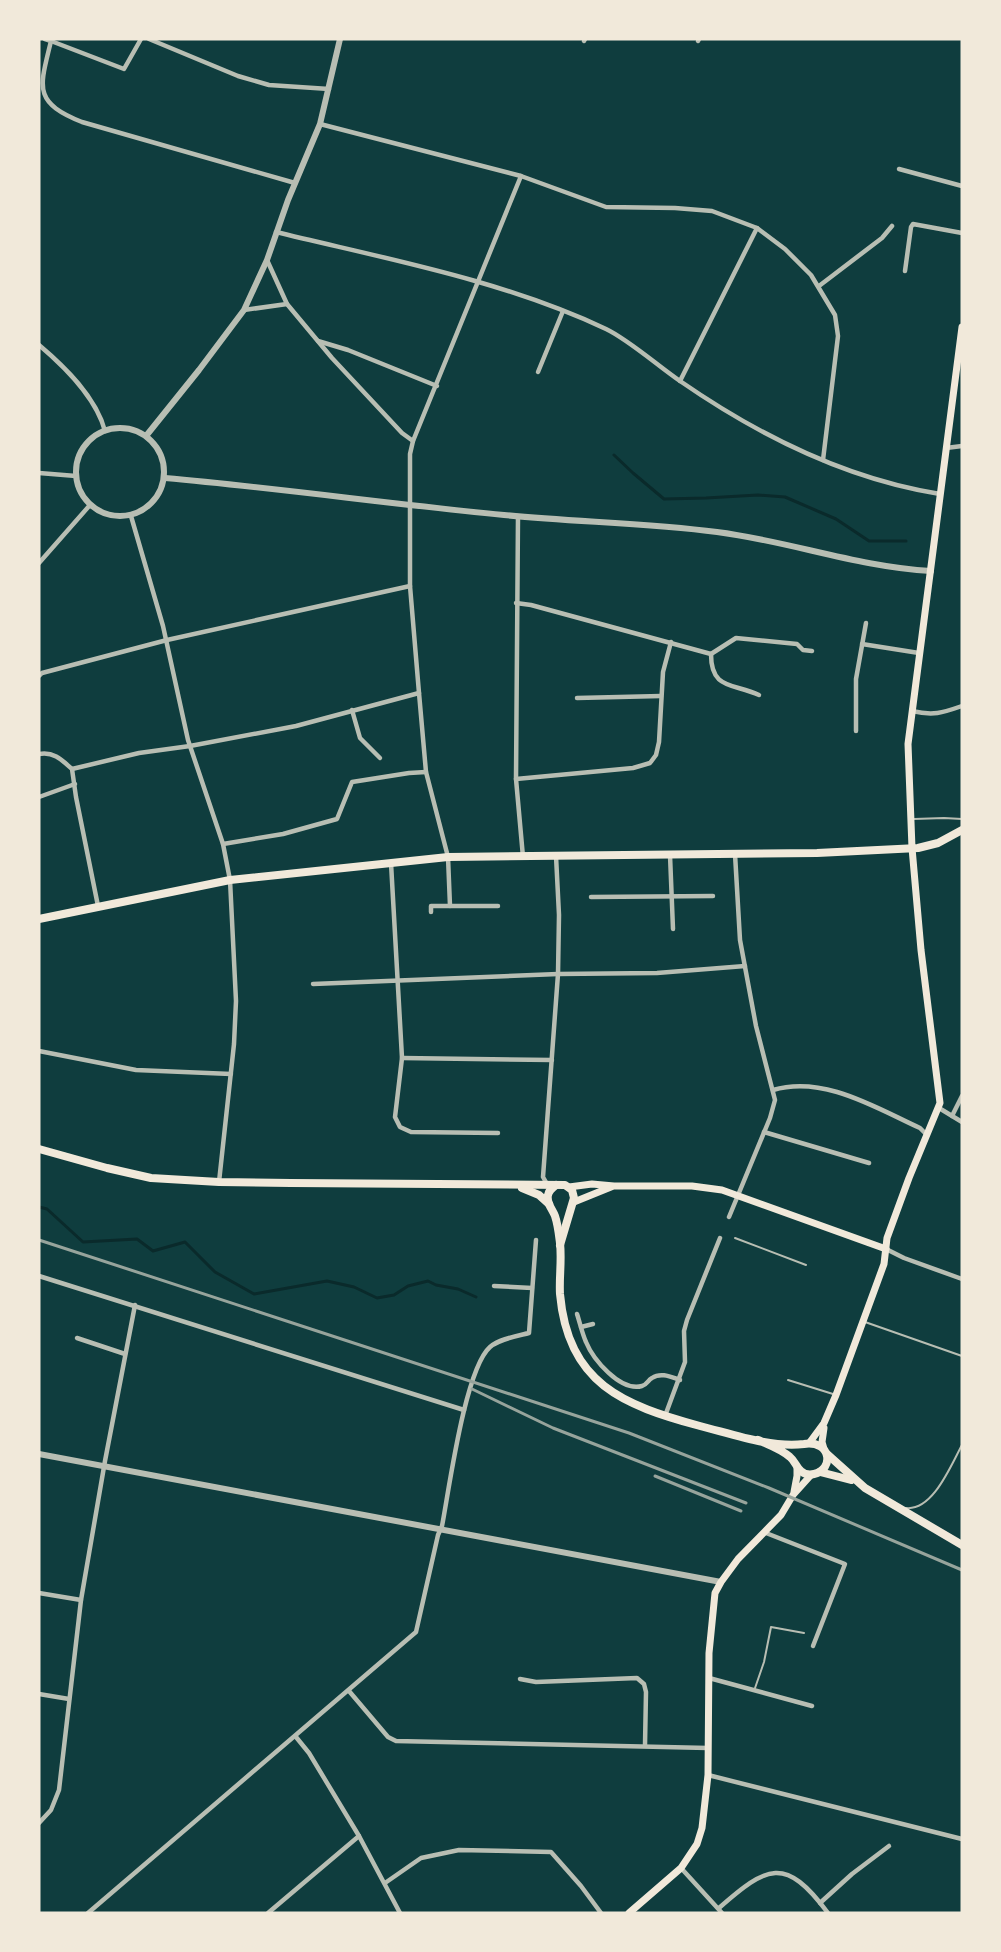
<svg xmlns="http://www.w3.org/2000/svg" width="1001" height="1952" font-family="Ubuntu,sans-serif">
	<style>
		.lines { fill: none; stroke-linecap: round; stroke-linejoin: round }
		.stream { stroke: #0a2a2b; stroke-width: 3 }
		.service { stroke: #b8beb3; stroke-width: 2 }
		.minor { stroke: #b8beb3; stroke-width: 4.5 }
		.tertiary { stroke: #b8beb3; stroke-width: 6 }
		.secondary { stroke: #f1e9da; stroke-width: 7 }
		.primary { stroke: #f1e9da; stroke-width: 8 }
		.rail { stroke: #97a49c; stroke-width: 3 }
	</style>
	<rect width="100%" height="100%" fill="#0f3d3e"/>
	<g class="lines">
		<!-- stream -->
		<g class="stream">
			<polyline points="614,455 633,473 664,499 706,498 758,495 785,497 836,519 869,541 906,541"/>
			<polyline points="39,1207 47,1209 83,1242 137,1239 153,1251 185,1242 215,1272 254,1294 327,1281 354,1287 377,1298 394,1295 408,1286 428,1281 436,1285 458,1289 476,1297"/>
		</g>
		<!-- service -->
		<g class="service">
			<polyline points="914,819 944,818 962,819"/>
			<polyline points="735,1238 806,1265"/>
			<polyline points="865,1322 962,1356"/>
			<polyline points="788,1380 833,1394"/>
			<path d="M906,1508C933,1511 951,1465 962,1445"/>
			<polyline points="754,1691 764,1662 771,1627 804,1633"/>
		</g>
		<!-- minor -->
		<g class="minor">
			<path d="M45,39L51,41C40,87 32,102 82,122L295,183"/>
			<polyline points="149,39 238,76 269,85 329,89"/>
			<polyline points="51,41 124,69 141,39"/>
			<polyline points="584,41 585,39"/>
			<polyline points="698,41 699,39"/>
			<polyline points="320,124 521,176 606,207 675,208 712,211 757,228 785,249 811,275 835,315 838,336 823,460"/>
			<polyline points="899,169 962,186"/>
			<path d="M276,232C387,259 502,280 606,329C629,340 658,366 680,381C758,435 845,479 940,494"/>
			<polyline points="267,260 287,304 332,358 402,433 413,441"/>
			<polyline points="905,271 911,227 913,224 962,233"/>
			<polyline points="819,286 882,238 892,226"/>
			<polyline points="244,310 287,304"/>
			<polyline points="318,341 348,350 437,386"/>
			<path d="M39,345C65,367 96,397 105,431"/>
			<polyline points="538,372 563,311"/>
			<polyline points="680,381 757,228"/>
			<polyline points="946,448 962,446"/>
			<polyline points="39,473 76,476"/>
			<polyline points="131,516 163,626 188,740 223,844 230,880 236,1001 234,1044 219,1182"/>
			<polyline points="518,516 516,779 523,857"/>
			<polyline points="39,563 90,505"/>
			<polyline points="516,603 531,605 711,654"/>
			<polyline points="862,644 919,653"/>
			<polyline points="711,654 736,638 797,644 803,650 812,651"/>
			<path d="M711,654C711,690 733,683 759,695"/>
			<polyline points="39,676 42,673 167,640 410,586"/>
			<polyline points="577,698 661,696"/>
			<polyline points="352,710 360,738 380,758"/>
			<path d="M912,711C933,716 942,713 962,706"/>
			<polyline points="856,731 856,679 866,623"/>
			<path d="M39,754C53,751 62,760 72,769L76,797L98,906"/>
			<polyline points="72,769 139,753 190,746 296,726 419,693"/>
			<polyline points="516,779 633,768 650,763 656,755 659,742 663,672 671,642"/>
			<polyline points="39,797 75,784"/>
			<polyline points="223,844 283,834 337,819 352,782 409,773 426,772"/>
			<polyline points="670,855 673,929"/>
			<polyline points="391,863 402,1058 395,1117 400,1127 411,1132 498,1133"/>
			<polyline points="591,897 713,896"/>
			<polyline points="450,906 448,857 426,772 419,693 410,586 410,454 413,441 521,176"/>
			<polyline points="431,912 431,906 498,906"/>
			<polyline points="313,984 558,974 657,973 745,966"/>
			<polyline points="39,1051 136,1070 231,1074"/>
			<polyline points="402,1058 552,1060"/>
			<path d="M773,1090C824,1075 876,1108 920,1128L927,1135"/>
			<polyline points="939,1108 962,1122"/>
			<polyline points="952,1116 962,1096"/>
			<polyline points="764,1132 869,1163"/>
			<polyline points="547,1184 543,1177 558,974 559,915 556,856"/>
			<polyline points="729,1217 770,1118 775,1100 756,1026 740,940 735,854"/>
			<polyline points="886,1249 904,1258 962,1279"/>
			<polyline points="39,1276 464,1410"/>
			<polyline points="494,1286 532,1288"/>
			<path d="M577,1314C580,1323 582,1333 586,1342C593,1359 620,1392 642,1386C647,1385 648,1380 652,1378C661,1372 671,1377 680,1380"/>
			<polyline points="581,1327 593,1324"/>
			<polyline points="77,1338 125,1354"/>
			<polyline points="665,1416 685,1362 684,1331 687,1320 720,1238"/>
			<polyline points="766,1533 845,1564 813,1646"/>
			<polyline points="39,1593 81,1600"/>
			<polyline points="709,1678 812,1706"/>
			<polyline points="520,1679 536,1682 637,1678 644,1684 646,1692 645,1745"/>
			<polyline points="349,1691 388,1737 396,1741 708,1748"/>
			<polyline points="39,1694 69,1699"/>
			<polyline points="296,1737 309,1753 359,1836 400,1913"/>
			<polyline points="708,1775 962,1839"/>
			<polyline points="39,1823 51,1810 59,1790 81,1600 105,1461 135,1305"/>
			<polyline points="681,1868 722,1913"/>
			<polyline points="385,1883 421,1858 459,1850 551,1852 581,1886 601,1913"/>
			<polyline points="820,1903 852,1874 889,1846"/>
			<path d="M719,1908C767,1866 785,1855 828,1913"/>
			<path d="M88,1913L416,1632L438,1535L442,1526C449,1490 465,1369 490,1347C499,1339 517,1336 529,1333L536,1240"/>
			<polyline points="268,1913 359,1836"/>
		</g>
		<!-- tertiary -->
		<g class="tertiary">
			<circle cx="120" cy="472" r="44"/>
			<polyline points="146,436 199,370 244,310 267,260 288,200 320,124 340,39"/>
			<path d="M165,478C278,488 390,504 504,515C575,522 646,523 717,532C789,541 858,567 931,571"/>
			<polyline points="39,1454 721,1582"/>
		</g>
		<!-- secondary -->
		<g class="secondary">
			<polyline points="569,1187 592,1184 614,1186 692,1186 722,1190 886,1249"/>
			<polyline points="574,1202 611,1187"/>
			<polyline points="824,1428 822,1442 824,1449"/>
			<polyline points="810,1442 824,1423 836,1395 884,1264 887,1238 909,1178 940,1103 921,950 912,848 908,744 962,327"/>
			<polyline points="794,1492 797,1476 797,1467"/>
			<polyline points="629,1913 681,1868 697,1844 702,1828 708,1775 709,1653 715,1593 721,1582 738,1559 781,1515 793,1495 811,1475"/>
		</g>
		<!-- primary -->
		<g class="primary">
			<polyline points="39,919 230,880 448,857 817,853 918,848 938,843 962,830"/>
			<polyline points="39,1149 107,1168 151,1178 219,1182 291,1183 565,1185 572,1190 574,1198 560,1245"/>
			<path d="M556,1185C552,1188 549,1190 548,1195C546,1203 553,1210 555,1216C558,1225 559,1235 560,1243C562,1260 559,1277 560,1294C568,1384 623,1405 700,1426C732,1434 770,1448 804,1444C832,1440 834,1470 814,1474C809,1475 804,1474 801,1471C796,1467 795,1461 790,1457C781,1449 769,1445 758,1440"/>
			<polyline points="522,1188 539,1195 549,1204"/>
			<polyline points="827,1454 865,1488 962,1545"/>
			<polyline points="820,1472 851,1480"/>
		</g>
		<!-- rail -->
		<g class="rail">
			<polyline points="39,1240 629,1433 769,1488 962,1570"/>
			<polyline points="472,1389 553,1428 746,1503"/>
			<polyline points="655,1476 741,1511"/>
		</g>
	</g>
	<!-- border -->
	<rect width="1001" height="1952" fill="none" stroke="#f1e9da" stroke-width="81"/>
</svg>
